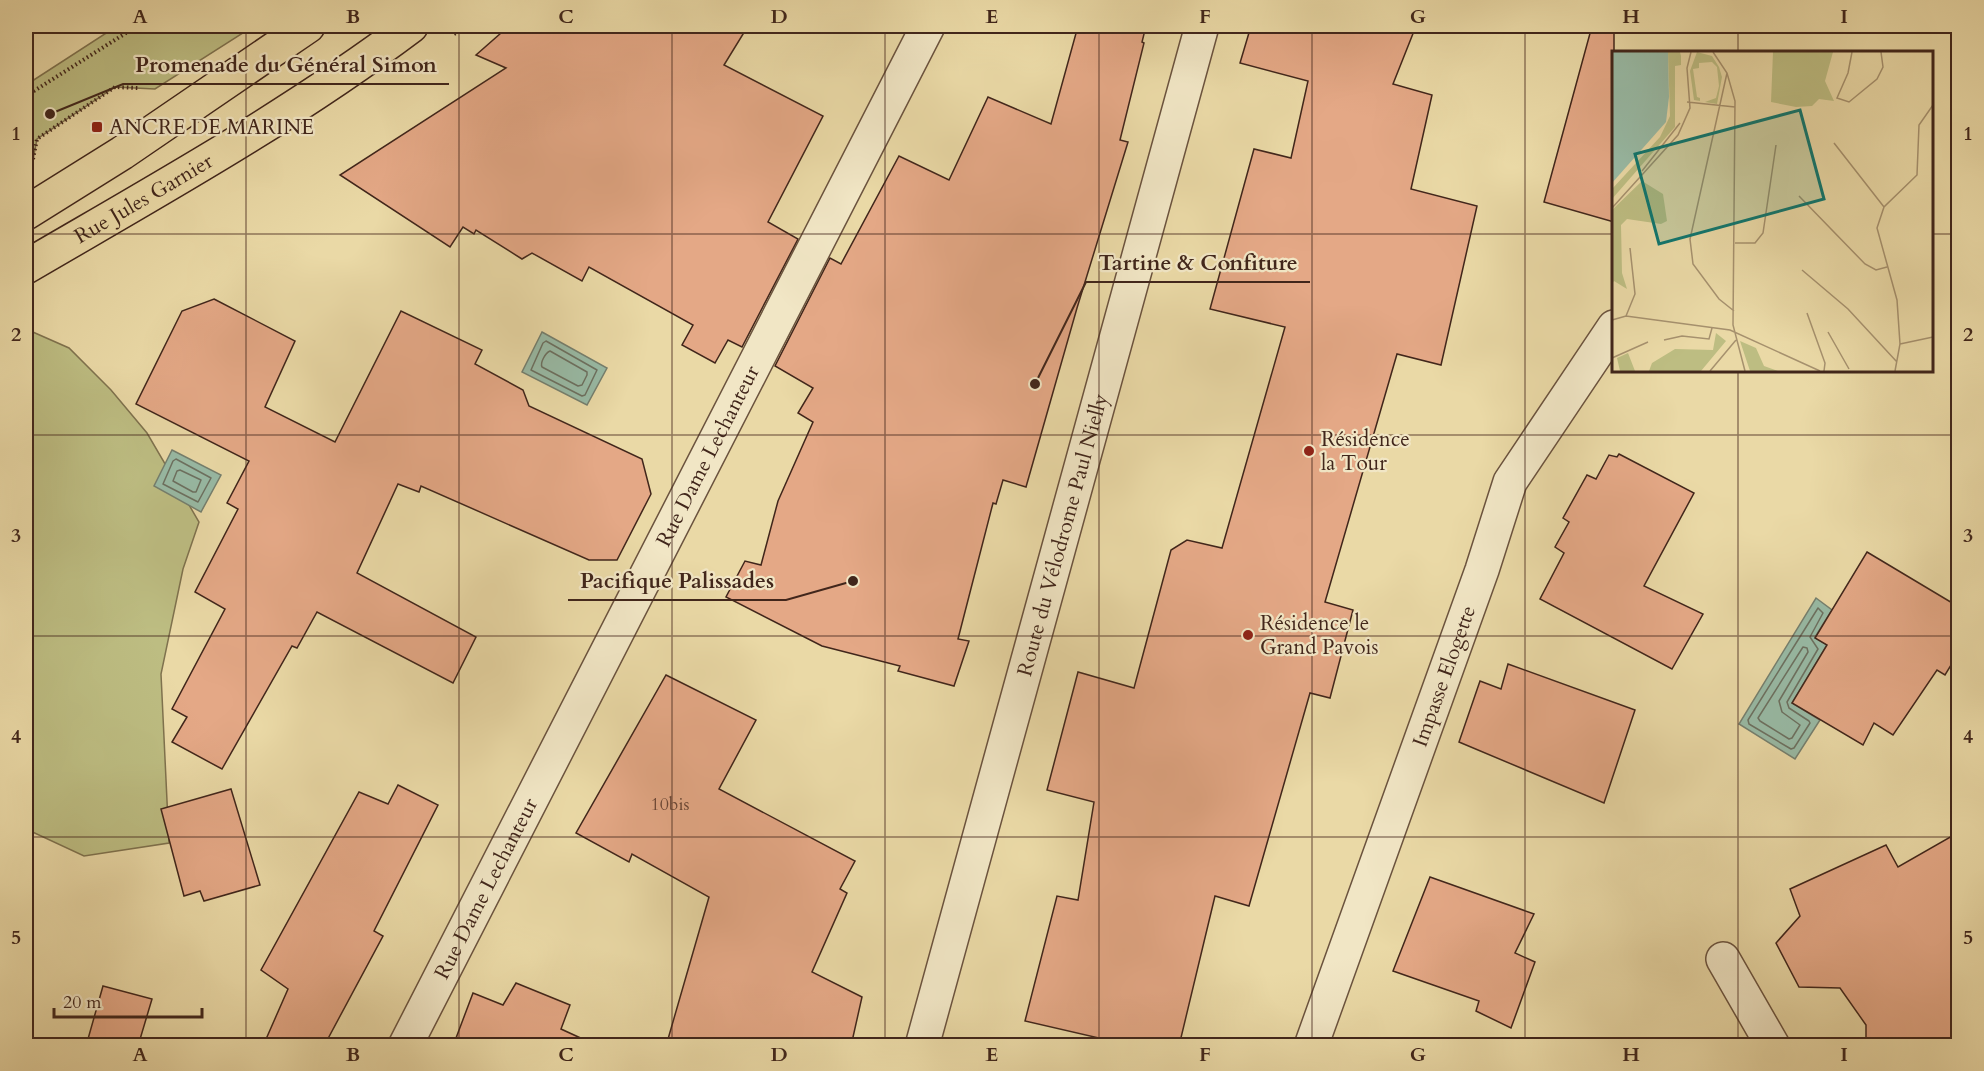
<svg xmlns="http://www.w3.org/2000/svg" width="1984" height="1071" font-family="Cardo,serif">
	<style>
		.green { fill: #bdbd82; stroke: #7f724e; stroke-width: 1.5 }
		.water { fill: #98baa5; stroke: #757f6e; stroke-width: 1.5 }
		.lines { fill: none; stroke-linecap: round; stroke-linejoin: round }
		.shore { stroke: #6c7060; stroke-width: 1.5 }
		.building { fill: #e4a886; stroke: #41261b; stroke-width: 1.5 }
		.minor-casing { stroke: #6b533e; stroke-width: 36 }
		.major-casing { stroke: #41261b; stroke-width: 36 }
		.path { stroke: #41261b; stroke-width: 4; stroke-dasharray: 1.5 3; stroke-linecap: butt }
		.minor { stroke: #f1e6c5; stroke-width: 33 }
		.major { stroke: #ead9a6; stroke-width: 33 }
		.grid { fill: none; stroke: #41261b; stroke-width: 1.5; stroke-opacity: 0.55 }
		.poi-dot { fill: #8f2418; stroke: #f1e6c5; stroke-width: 2 }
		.labels { text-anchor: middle; stroke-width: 4.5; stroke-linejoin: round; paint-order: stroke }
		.number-label { font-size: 18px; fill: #6a4636 }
		.poi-label { font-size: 21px; fill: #41261b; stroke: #f1e6c5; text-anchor: start }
		.street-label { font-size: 21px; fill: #41261b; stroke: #f1e6c5 }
		.inset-road { fill: none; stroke: #a6916e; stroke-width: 1.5 }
		.view { fill: #0f766e; fill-opacity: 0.15; stroke: #0f766e; stroke-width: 3 }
		.inset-edge { fill: none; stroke: #41261b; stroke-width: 3 }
		.leader { fill: none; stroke: #41261b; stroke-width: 2 }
		.callout-dot { fill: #41261b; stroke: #f1e6c5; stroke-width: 2 }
		.callout-label { font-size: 22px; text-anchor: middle; font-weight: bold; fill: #41261b; stroke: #f1e6c5; stroke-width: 4.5; stroke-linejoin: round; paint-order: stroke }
		.neatline { fill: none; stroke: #41261b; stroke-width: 2 }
		.grid-label { font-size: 20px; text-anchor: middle; font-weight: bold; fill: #41261b }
	</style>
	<rect width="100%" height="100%" fill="#ead9a6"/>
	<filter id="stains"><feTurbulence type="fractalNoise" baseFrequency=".00333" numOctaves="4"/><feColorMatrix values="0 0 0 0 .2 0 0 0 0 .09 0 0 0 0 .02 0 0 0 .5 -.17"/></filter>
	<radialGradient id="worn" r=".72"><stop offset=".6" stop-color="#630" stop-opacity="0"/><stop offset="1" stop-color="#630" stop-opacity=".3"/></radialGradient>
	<!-- green -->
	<g class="green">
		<polygon points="117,26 254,26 155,89 115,87 37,139 30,175 26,177 26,85"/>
		<polygon points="26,329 69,348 111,390 147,433 199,522 183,569 161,674 169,843 84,856 26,829"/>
	</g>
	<!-- water -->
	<g class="water">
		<polygon points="542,332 607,368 587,405 522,372"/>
		<polygon points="172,450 221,475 201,512 154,486"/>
		<polygon points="1816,598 1832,610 1815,637 1827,645 1792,703 1820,720 1795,759 1739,724"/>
	</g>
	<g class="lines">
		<!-- shore -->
		<g class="shore">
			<polygon points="546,341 597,370 585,395 582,396 531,370 543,343"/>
			<path d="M550,351L587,372V375L582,385L578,386L542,367C540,363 545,353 550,351Z"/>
			<polygon points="176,459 211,478 198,502 163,484 173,461"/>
			<polygon points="180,470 201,480 196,492 193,492 173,481 177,471"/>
			<polygon points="1818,608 1823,613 1810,637 1818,649 1787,702 1789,708 1809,721 1810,723 1794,748 1791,749 1749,724 1748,720"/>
			<polygon points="1803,647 1807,648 1808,652 1779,701 1782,712 1800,725 1792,738 1789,739 1760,721 1758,718"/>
		</g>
	</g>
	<!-- building -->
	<g class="building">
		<polygon points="509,26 748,26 724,65 823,116 768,222 798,239 742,347 728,340 715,363 682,345 693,325 589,267 582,281 532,253 522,259 476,230 474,234 463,227 450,247 340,175 506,68 476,55"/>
		<polygon points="1078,26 1146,26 1142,42 1144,43 1120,140 1128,142 1077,308 1026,487 1003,480 996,504 993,503 958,639 969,641 954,686 898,671 900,666 822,646 726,597 745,561 761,565 778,501 813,422 798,413 813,388 775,366 830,258 841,264 899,156 949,180 988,97 1051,124"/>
		<polygon points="1251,26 1416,26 1393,84 1432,95 1411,189 1477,206 1441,365 1397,354 1325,602 1353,610 1330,698 1310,693 1249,906 1215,896 1179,1046 1097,1046 1099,1038 1025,1021 1057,896 1078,900 1094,802 1047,790 1078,672 1134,688 1171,550 1187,540 1222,548 1285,327 1210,309 1254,149 1291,158 1308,81 1240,63"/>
		<polygon points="1592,26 1614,26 1614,222 1544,202"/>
		<polygon points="214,299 295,341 265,407 335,442 401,311 482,350 475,364 523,390 529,406 642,459 651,494 617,560 589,560 421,486 419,492 398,484 357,573 476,637 453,683 317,612 297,648 292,646 222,769 172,742 187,717 172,709 225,609 195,592 238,509 227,503 249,461 136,404 182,311"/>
		<polygon points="1619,454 1694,493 1644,586 1703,614 1672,669 1540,599 1564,553 1555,547 1569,522 1563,518 1587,475 1596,479 1609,455 1617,457"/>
		<polygon points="1867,552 1959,607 1959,652 1945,675 1937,670 1893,735 1874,723 1863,745 1792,703 1827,645 1815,638"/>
		<polygon points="1508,664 1635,710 1604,803 1459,742 1480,681 1501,689"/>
		<polygon points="666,675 756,720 719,789 855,861 840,889 847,893 812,972 862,997 851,1046 666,1046 709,897 632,854 629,862 576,833"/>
		<polygon points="398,785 438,805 374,931 383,936 324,1046 263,1046 288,989 261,970 359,792 388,804"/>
		<polygon points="231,789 260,885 204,901 200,891 184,896 161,809"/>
		<polygon points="1959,832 1959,1046 1866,1046 1866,1025 1840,988 1799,987 1776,943 1800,916 1790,889 1886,845 1898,867"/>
		<polygon points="1430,877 1534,914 1515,953 1535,962 1511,1028 1476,1011 1479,1001 1393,971"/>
		<polygon points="516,983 570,1005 561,1029 598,1046 453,1046 473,993 503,1005"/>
		<polygon points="103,986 152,999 138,1046 86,1046"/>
	</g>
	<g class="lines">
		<!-- minor casing -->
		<g class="minor-casing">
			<g id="minor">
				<polyline points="1723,959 1773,1046"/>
				<path id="s1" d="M405,1046L928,26"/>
				<path id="s2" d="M922,1046L1202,26"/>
				<path id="s3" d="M1311,1046L1482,570L1510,482L1614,327"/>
			</g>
		</g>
		<!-- major casing -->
		<g class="major-casing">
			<g id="major">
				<polyline points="26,213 122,153 308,26"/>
				<path id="s4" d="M26,267C156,191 290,117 411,26"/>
			</g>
		</g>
		<!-- path -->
		<g class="path">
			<polyline points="454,34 467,26"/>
			<polyline points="26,96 137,26"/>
			<polyline points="33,159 37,139 115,87 138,88"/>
		</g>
		<!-- minor -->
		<use href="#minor" class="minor"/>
		<!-- major -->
		<use href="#major" class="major"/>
	</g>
	<!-- grid -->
	<path class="grid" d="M246,26V1046M459,26V1046M672,26V1046M885,26V1046M1099,26V1046M1312,26V1046M1525,26V1046M1738,26V52M26,234H1614M1932,234H1958M1738,370V1046M26,435H1958M26,636H1958M26,837H1958"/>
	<!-- markers -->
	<g class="poi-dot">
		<rect x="91" y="121" width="12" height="12" rx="3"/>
		<circle cx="1309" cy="451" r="6"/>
		<circle cx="1248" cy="635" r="6"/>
	</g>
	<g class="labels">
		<!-- number labels -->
		<g class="number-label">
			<text x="670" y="810">10bis</text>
		</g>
		<!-- poi labels -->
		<g class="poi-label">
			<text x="109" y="134">ANCRE DE MARINE</text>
			<text x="1321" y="446">Résidence<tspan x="1321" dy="24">la Tour</tspan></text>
			<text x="1260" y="630">Résidence le<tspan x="1260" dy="24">Grand Pavois</tspan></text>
		</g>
		<!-- street labels -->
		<g class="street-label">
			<text dy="7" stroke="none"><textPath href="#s4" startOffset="136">Rue Jules Garnier</textPath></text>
			<text dy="7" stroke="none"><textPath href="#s1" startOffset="663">Rue Dame Lechanteur</textPath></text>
			<text dy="7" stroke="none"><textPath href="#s2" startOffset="530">Route du Vélodrome Paul Nielly</textPath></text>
			<text dy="7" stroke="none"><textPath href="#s3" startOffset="393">Impasse Elogette</textPath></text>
			<text dy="7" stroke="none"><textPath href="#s1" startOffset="177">Rue Dame Lechanteur</textPath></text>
		</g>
	</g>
	<!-- overview -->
	<g transform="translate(1612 51)">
		<rect width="321" height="321" fill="#ead9a6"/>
		<path d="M56,1H68L69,5V14L63,15V76L0,148V138L48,86L58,65ZM85,1L100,5L107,16L110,26L105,53L93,51L104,47L107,35L105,16L100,11L87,12V17L81,18L85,46L88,47V50L82,49L78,20ZM161,1H221L213,30L222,50L207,48L200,55L184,56L159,51ZM30,130L51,143L55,170L49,173L15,168L9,174L10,222L15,238L2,230L0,233V159ZM104,282L114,290L89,320H37L40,312L63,298L101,299ZM128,290L144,297L152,315L166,320H138ZM16,302L23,320H8L5,307Z" fill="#bdbd82"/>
		<path d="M0,1H56L57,46L54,71L0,132Z" fill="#98baa5"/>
		<path class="inset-road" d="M101,1L115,22L123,50L121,274L133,320M240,1L236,22L225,47L237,51L265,28L271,16L269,1M115,22L78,188L81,213L107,248L122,260M75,51L123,56M222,92L272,156M30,120L68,72M187,145L253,213L264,219L275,216M0,157L66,84L78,57L75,17L79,1M123,192H143L151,182L164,94M190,219L236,258L285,311M195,262L213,312L212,320M14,265L23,243L18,197M0,269L14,265L118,279L208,320M216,281L237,318M52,289L70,285L97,288L100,277M288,293L321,286M0,307L36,291M98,320L124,289M283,320L288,293L285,249L265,177L272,156L305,124L307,74L321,54"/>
		<path class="view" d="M188,59L212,148L47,193L23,103Z"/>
		<rect width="321" height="321" class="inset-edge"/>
	</g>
	<!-- callouts -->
	<path class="leader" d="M50 114L123 84H449M1035 384L1086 282H1310M853 581L786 600H568"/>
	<g class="callout-dot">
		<circle cx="50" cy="114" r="6"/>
		<circle cx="1035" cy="384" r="6"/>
		<circle cx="853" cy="581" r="6"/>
	</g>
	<g class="callout-label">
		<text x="286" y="72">Promenade du Général Simon</text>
		<text x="1198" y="270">Tartine &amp; Confiture</text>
		<text x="677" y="588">Pacifique Palissades</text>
	</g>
	<!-- margin -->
	<rect width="1984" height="1071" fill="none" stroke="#ead9a6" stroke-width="66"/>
	<!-- scale -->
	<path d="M54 1008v9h148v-9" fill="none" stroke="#41261b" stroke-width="3"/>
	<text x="63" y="1008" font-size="18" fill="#41261b" stroke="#f1e6c5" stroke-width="4.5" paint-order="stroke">20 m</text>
	<rect x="33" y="33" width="1918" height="1005" class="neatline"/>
	<g class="grid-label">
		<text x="140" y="23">A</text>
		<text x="353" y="23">B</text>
		<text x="566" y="23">C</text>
		<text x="779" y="23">D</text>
		<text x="992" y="23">E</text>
		<text x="1205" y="23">F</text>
		<text x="1418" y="23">G</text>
		<text x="1631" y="23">H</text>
		<text x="1844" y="23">I</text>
		<text x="16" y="140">1</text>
		<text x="1968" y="140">1</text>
		<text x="16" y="341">2</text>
		<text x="1968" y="341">2</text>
		<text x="16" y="542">3</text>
		<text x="1968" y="542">3</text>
		<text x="16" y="743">4</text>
		<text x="1968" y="743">4</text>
		<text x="16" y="944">5</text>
		<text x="1968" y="944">5</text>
		<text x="140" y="1061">A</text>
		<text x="353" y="1061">B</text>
		<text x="566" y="1061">C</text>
		<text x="779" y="1061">D</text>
		<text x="992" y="1061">E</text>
		<text x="1205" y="1061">F</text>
		<text x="1418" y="1061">G</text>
		<text x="1631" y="1061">H</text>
		<text x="1844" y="1061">I</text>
	</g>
	<rect width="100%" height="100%" filter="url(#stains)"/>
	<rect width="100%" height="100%" fill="url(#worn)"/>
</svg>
